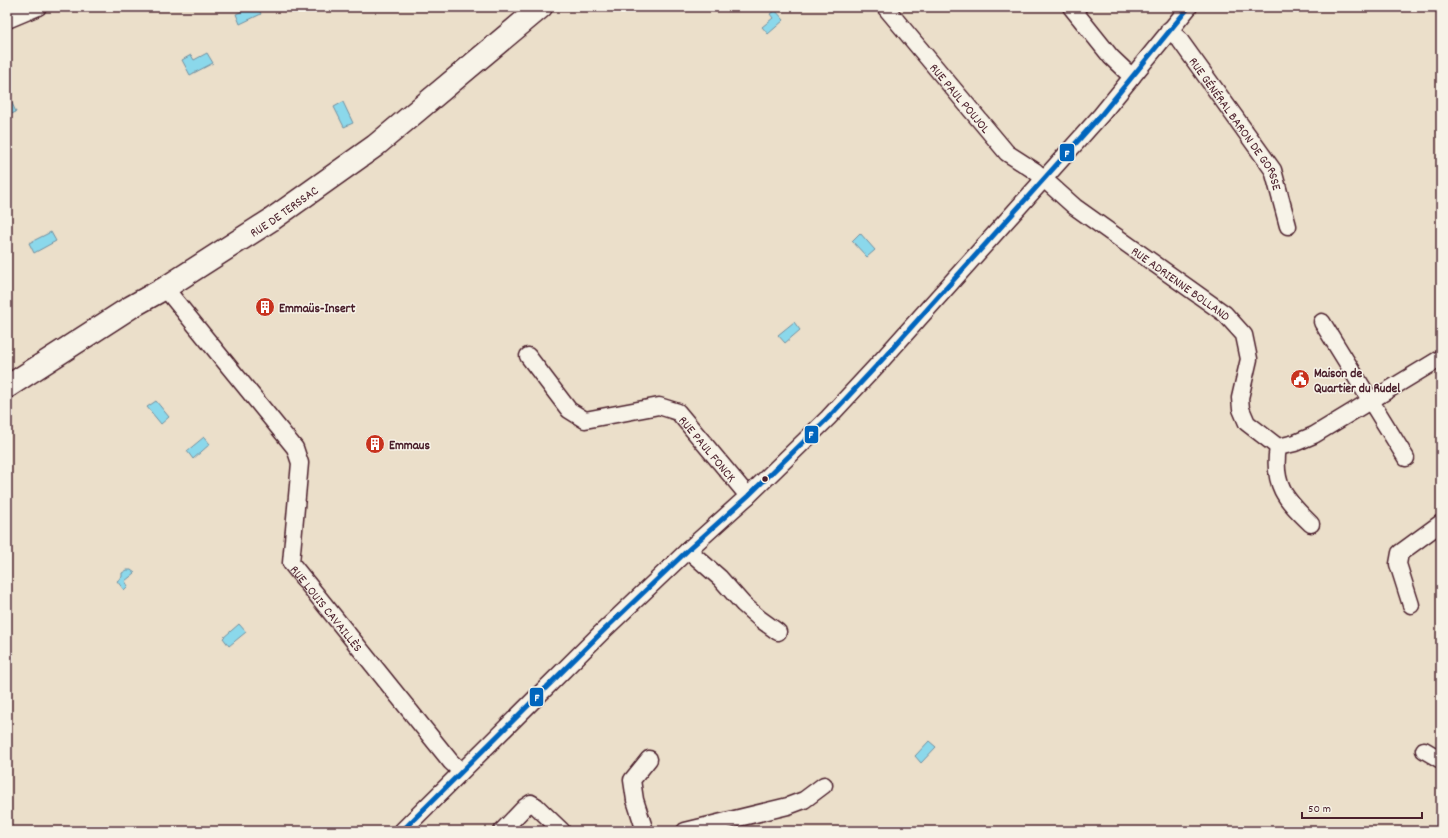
<svg xmlns="http://www.w3.org/2000/svg" width="1448" height="838" font-family="Dekko,sans-serif">
	<style>
		.water { fill: #8bd8eb; stroke: #718e9e }
		.lines { fill: none; stroke-linecap: round; stroke-linejoin: round }
		.street-casing { stroke: #4a1f2b; stroke-width: 19 }
		.secondary-casing { stroke: #4a1f2b; stroke-width: 25 }
		.street { stroke: #f7f3e8; stroke-width: 16 }
		.secondary { stroke: #f7f3e8; stroke-width: 22 }
		.bus-1-casing { stroke: #f7f3e8; stroke-width: 8 }
		.bus-1 { stroke: #0065bd; stroke-width: 5 }
		.bus-dot { fill: #4a1f2b; stroke: #f7f3e8; stroke-width: 1.5 }
		.labels { text-anchor: middle; stroke-width: 3; stroke-linejoin: round; paint-order: stroke }
		.street-label { font-size: 13px; fill: #4a1f2b; stroke: #f7f3e8 }
		.poi-label { font-size: 13px; font-weight: bold; fill: #4a1f2b; stroke: #f7f3e8; text-anchor: start }
		.line-badge { stroke: #f7f3e8; stroke-width: 1.5 }
		.badge-label { font-size: 11px; text-anchor: middle; font-weight: bold; fill: #fff }
	</style>
	<rect width="100%" height="100%" fill="#ebdfca"/>
	<filter id="ink" filterUnits="userSpaceOnUse"><feTurbulence type="fractalNoise" baseFrequency=".025" numOctaves="2"/><feDisplacementMap in="SourceGraphic" scale="8" xChannelSelector="R" yChannelSelector="G"/><feConvolveMatrix kernelMatrix="1 2 1 2 8 2 1 2 1" color-interpolation-filters="sRGB"/></filter>
	<g filter="url(#ink)">
		<!-- water -->
		<g class="water">
			<polygon points="251,7 258,7 261,14 240,24 236,14"/>
			<polygon points="775,10 784,20 768,34 762,27 773,18 770,14"/>
			<polygon points="207,53 213,63 190,75 182,60 191,55 194,60"/>
			<polygon points="7,92 16,112 7,116"/>
			<polygon points="343,102 353,123 344,127 334,107"/>
			<polygon points="51,232 56,241 34,253 29,243"/>
			<polygon points="860,233 875,250 867,257 852,241"/>
			<polygon points="794,322 800,330 785,343 778,335"/>
			<polygon points="156,401 169,417 161,424 147,407"/>
			<polygon points="204,437 210,444 193,459 187,451"/>
			<polygon points="127,570 131,570 135,573 125,581 128,586 124,590 117,581 122,577 122,573"/>
			<polygon points="239,624 246,632 229,646 223,638"/>
			<polygon points="929,741 936,747 921,763 915,756"/>
		</g>
		<g class="lines">
			<!-- street casing -->
			<g class="street-casing">
				<g id="street">
					<path id="s1" d="M885,7L1007,153L1035,171L1075,207L1225,314L1244,335L1249,359L1240,398L1241,409L1247,423L1278,447L1295,443L1314,435L1441,358"/>
					<polyline points="1071,7 1111,57 1132,77"/>
					<polyline points="7,20 38,7"/>
					<path id="s2" d="M1169,30L1179,39L1273,170L1288,226"/>
					<path id="s3" d="M165,288L295,448L300,463L291,563L451,762L461,771"/>
					<polyline points="1322,322 1406,458"/>
					<path id="s4" d="M528,356L569,410L585,420L659,406L678,412L748,496"/>
					<path d="M1278,447C1272,485 1285,499 1311,524"/>
					<polyline points="688,550 720,578 743,604 760,619 778,632"/>
					<polyline points="1411,605 1398,564 1400,553 1441,523"/>
					<polyline points="1424,750 1441,760"/>
					<polyline points="402,831 601,633 688,550 748,496 828,418 881,361 1101,115 1189,7"/>
					<polyline points="502,831 525,807 531,803 536,806 562,831"/>
					<polyline points="645,831 635,800 632,780 649,759"/>
					<polyline points="685,831 788,806 804,800 824,785"/>
				</g>
			</g>
			<!-- secondary casing -->
			<g class="secondary-casing">
				<g id="secondary">
					<path id="s5" d="M7,387L131,307L165,288L271,220L375,146L541,7"/>
				</g>
			</g>
			<!-- street -->
			<use href="#street" class="street"/>
			<!-- secondary -->
			<use href="#secondary" class="secondary"/>
			<!-- bus-1 casing -->
			<g class="bus-1-casing">
				<polyline id="bus-1" points="402,831 601,633 688,550 748,496 828,418 881,361 1101,115 1189,7"/>
			</g>
			<!-- bus-1 -->
			<use href="#bus-1" class="bus-1"/>
		</g>
	</g>
	<!-- icons -->
	<defs>
		<g id="building-disc" transform="scale(1)"><circle r="9.5" fill="#c8321e" stroke="#f7f3e8"/><path d="M-4-6H4V6H1V3H-1V6H-4ZM-2.5-4.3h1.7v1.8h-1.7ZM.8-4.3h1.7v1.8H.8ZM-2.5-1h1.7V.8h-1.7ZM.8-1h1.7V.8H.8Z" fill="#fff"/></g>
		<g id="civic-disc" transform="scale(1)"><circle r="9.5" fill="#c8321e" stroke="#f7f3e8"/><path d="M-.6-6.5H3V-4.5H.6V-3L4-1V1h2V6H-6V1h2V-1L-.6-3ZM-1.2 2.5V6h2.4V2.5Z" fill="#fff"/></g>
	</defs>
	<g fill-rule="evenodd">
		<use href="#building-disc" x="265" y="307"/>
		<use href="#civic-disc" x="1300" y="379"/>
		<use href="#building-disc" x="375" y="444"/>
	</g>
	<!-- markers -->
	<circle class="bus-dot" cx="765" cy="479" r="3.5"/>
	<g class="labels">
		<!-- street labels -->
		<g class="street-label">
			<text dy="5" stroke="none"><textPath href="#s1" startOffset="118">RUE PAUL POUJOL</textPath></text>
			<text dy="5" stroke="none"><textPath href="#s2" startOffset="116">RUE GÉNÉRAL BARON DE GORSSE</textPath></text>
			<text dy="5" stroke="none"><textPath href="#s5" startOffset="328">RUE DE TERSSAC</textPath></text>
			<text dy="5" stroke="none"><textPath href="#s1" startOffset="408">RUE ADRIENNE BOLLAND</textPath></text>
			<text dy="5" stroke="none"><textPath href="#s4" startOffset="229">RUE PAUL FONCK</textPath></text>
			<text dy="5" stroke="none"><textPath href="#s3" startOffset="380">RUE LOUIS CAVAILLÈS</textPath></text>
		</g>
		<!-- poi labels -->
		<g class="poi-label">
			<text x="279" y="312">Emmaüs-Insert</text>
			<text x="1314" y="377">Maison de<tspan x="1314" dy="15">Quartier du Rudel</tspan></text>
			<text x="389" y="449">Emmaus</text>
		</g>
	</g>
	<g class="line-badge">
		<rect x="1059" y="143" width="16" height="19" rx="4" fill="#0065bd"/>
		<rect x="804" y="425" width="15" height="19" rx="4" fill="#0065bd"/>
		<rect x="529" y="687" width="15" height="20" rx="4" fill="#0065bd"/>
	</g>
	<g class="badge-label">
		<text x="1067" y="157">F</text>
		<text x="811" y="438">F</text>
		<text x="537" y="701">F</text>
	</g>
	<!-- margin -->
	<rect width="1448" height="838" fill="none" stroke="#f7f3e8" stroke-width="24"/>
	<rect x="12" y="12" width="1424" height="814" fill="none" stroke="#4a1f2b" stroke-width="1.5" filter="url(#ink)"/>
	<!-- scale -->
	<path d="M1302 812v6h120v-6" fill="none" stroke="#4a1f2b" stroke-width="2"/>
	<text x="1308" y="812" font-size="12" fill="#4a1f2b" stroke="#f7f3e8" stroke-width="3" paint-order="stroke">50 m</text>
</svg>
